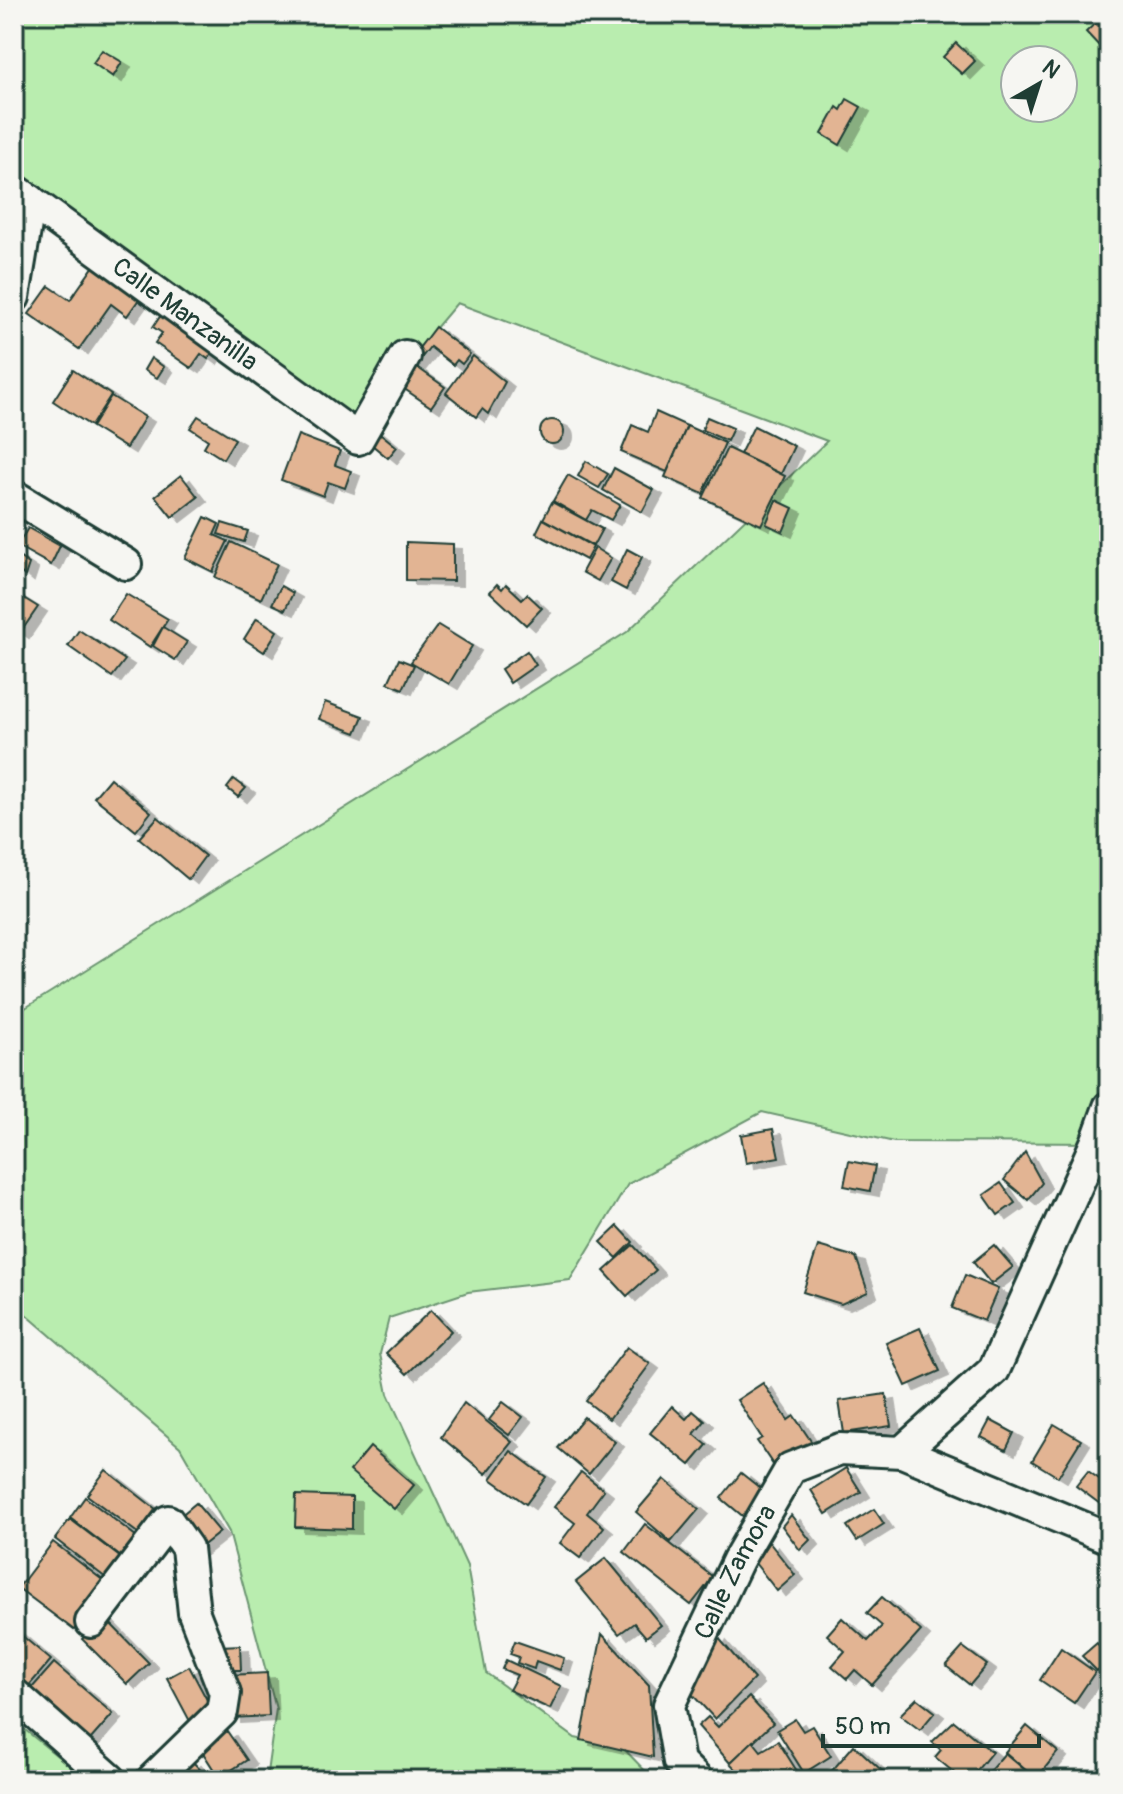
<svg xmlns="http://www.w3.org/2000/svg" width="1123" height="1794" font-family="Pangolin,sans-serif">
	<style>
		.green { fill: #b9edaf; stroke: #6c9572; stroke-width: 2; fill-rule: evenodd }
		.building { fill: #e2b493; stroke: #1f3d34; stroke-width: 2; filter: url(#shadow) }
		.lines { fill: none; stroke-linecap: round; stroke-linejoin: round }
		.minor-casing { stroke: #1f3d34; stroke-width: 36 }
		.minor { stroke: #f6f6f2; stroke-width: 30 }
		.labels { text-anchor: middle; stroke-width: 8; stroke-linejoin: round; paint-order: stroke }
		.street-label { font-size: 26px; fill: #1f3d34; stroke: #f6f6f2 }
	</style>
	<defs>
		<filter id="shadow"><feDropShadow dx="9" dy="5" stdDeviation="0" flood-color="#0004"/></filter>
	</defs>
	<rect width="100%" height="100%" fill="#f6f6f2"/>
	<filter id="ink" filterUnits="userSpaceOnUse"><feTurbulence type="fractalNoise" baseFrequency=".0125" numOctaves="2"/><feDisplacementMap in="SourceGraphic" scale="16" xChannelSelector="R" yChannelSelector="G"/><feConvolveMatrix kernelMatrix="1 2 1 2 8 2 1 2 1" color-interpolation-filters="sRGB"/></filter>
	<g filter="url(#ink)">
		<!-- green -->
		<g class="green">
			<path d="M14,14H1109V1143L894,1142L762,1112L628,1184L570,1280L468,1292L389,1318L380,1354L388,1394L467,1566L486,1673L575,1738L623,1748L654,1780H266L276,1709L229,1532L180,1447L14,1304V1015L627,632L827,441L457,303L348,432L14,168ZM1015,60H1063V108H1015Z"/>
			<polygon points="14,1721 87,1780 14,1780"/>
		</g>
		<!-- building -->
		<g class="building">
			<polygon points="1101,18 1109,26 1109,40 1101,48 1086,32"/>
			<polygon points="956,43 975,61 962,74 943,57"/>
			<polygon points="102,50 122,62 113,77 93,63"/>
			<polygon points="847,99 861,107 840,145 822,134 837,107 841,110"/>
			<polygon points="96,263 142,295 127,316 111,304 79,349 29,314 49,286 70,300"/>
			<polygon points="163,312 215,348 208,359 201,354 191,368 155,343 162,333 153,327"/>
			<polygon points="435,327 470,354 462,364 457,360 453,365 430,347 416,365 410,360"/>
			<polygon points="473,356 505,382 488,414 482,409 476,417 446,393"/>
			<polygon points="151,358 164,367 157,378 144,370"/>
			<polygon points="411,363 445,387 431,407 397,384"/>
			<polygon points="73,370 111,395 91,426 53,401"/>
			<polygon points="111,396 145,417 126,448 92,427"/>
			<polygon points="656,412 687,426 667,472 621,452 632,425 648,432"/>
			<polygon points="198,416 235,439 223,459 204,447 208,440 190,428"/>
			<polygon points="707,417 733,428 727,441 702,430"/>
			<circle cx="552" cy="432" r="12"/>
			<polygon points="687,426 725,443 703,494 665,477"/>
			<polygon points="754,426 794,446 781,474 740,454"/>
			<polygon points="375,429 397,447 388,458 366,440"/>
			<polygon points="298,435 340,451 335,465 351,471 345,488 328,482 323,496 281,480"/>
			<polygon points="727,448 785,476 761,525 703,498"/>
			<polygon points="586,461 608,474 599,488 578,476"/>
			<polygon points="614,468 654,490 642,512 603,490"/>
			<polygon points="181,475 198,497 172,517 155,496"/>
			<polygon points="568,475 620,505 611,520 592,510 586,520 553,501"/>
			<polygon points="776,500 793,508 783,532 766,524"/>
			<polygon points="552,502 602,529 593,546 543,519"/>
			<polygon points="205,517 219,524 214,535 228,541 213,572 185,558"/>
			<polygon points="543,519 593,547 586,560 536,533"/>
			<polygon points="222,523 248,531 244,542 218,534"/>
			<polygon points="28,528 60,546 51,565 17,546"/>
			<polygon points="231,542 277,564 261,599 215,577"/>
			<polygon points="406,542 453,544 453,581 406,580"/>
			<polygon points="595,548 611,558 598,581 582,572"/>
			<polygon points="627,549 642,557 626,590 611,582"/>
			<polygon points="16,555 29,564 25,576 14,567"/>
			<polygon points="497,584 502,589 506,584 522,599 527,594 542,608 526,625 490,592"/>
			<polygon points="281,586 293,593 285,610 272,604"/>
			<polygon points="14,592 38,607 20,633 14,629"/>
			<polygon points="126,594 168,619 150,647 109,620"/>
			<polygon points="257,618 277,631 264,652 244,639"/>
			<polygon points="438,625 472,646 449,684 411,662"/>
			<polygon points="163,627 187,642 175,660 153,646"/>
			<polygon points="79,630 125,660 112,677 68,646"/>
			<polygon points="527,651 536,665 510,683 501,669"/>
			<polygon points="399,659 414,665 403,689 388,683"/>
			<polygon points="325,702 363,716 356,733 319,719"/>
			<polygon points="110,778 151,812 136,831 94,797"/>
			<polygon points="234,779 246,788 238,797 227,788"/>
			<polygon points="158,817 205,856 188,879 139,838"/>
			<polygon points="773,1129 779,1157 746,1163 741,1135"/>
			<polygon points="1025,1152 1042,1183 1028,1200 1004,1180"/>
			<polygon points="849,1161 875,1166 870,1191 844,1186"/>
			<polygon points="1001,1183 1015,1203 998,1215 984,1195"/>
			<polygon points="618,1226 633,1242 617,1258 601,1242"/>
			<polygon points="633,1245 656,1270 627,1296 604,1271"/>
			<polygon points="994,1245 1013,1267 991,1284 973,1262"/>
			<polygon points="818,1246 856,1257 868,1292 841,1304 803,1292"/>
			<polygon points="965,1275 998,1289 984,1321 952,1308"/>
			<polygon points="431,1310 451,1331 407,1374 386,1353"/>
			<polygon points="920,1328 940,1371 906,1386 886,1343"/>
			<polygon points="627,1347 650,1364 609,1419 586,1401"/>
			<polygon points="763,1383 788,1420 794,1416 813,1444 776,1469 757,1441 762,1438 737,1400"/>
			<polygon points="886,1394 891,1426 844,1433 839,1401"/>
			<polygon points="503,1402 523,1417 509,1435 489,1420"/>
			<polygon points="464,1403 512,1442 486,1474 441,1437"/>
			<polygon points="672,1406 686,1419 693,1411 705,1421 694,1434 707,1445 690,1465 650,1433"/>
			<polygon points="584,1417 615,1442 589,1474 558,1448"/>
			<polygon points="990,1420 1014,1433 1006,1450 981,1437"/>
			<polygon points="1054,1424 1081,1440 1058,1477 1032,1461"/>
			<polygon points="370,1447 414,1485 394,1509 350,1471"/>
			<polygon points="511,1451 546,1477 526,1504 491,1479"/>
			<polygon points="846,1468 861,1492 826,1514 811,1490"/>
			<polygon points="106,1470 157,1510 139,1534 87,1495"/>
			<polygon points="1088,1471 1109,1486 1100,1504 1076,1486"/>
			<polygon points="581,1472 604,1490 587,1513 604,1527 580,1558 560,1543 575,1523 554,1507"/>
			<polygon points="741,1473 765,1492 745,1518 721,1498"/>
			<polygon points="664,1479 699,1509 671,1542 636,1512"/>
			<polygon points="296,1495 352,1497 352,1529 295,1527"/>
			<polygon points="85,1497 137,1537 121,1557 70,1518"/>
			<polygon points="196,1503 220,1532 196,1551 173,1522"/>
			<polygon points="874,1509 884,1524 857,1541 847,1526"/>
			<polygon points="791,1515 810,1540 800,1550 782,1526"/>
			<polygon points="70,1519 121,1558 106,1578 55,1539"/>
			<polygon points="645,1524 713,1577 691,1605 624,1552"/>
			<polygon points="53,1542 109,1585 74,1630 18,1588"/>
			<polygon points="769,1542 795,1575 777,1591 755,1563"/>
			<polygon points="606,1558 661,1625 646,1637 634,1623 619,1634 576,1582"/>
			<polygon points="882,1597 921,1631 872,1685 855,1670 847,1679 832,1666 845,1651 827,1635 842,1618 868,1641 882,1626 867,1613"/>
			<polygon points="104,1617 149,1663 127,1684 82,1639"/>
			<polygon points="14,1629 51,1660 21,1695 14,1689"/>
			<polygon points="602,1634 649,1685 653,1757 581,1740"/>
			<polygon points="717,1636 754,1679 715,1719 689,1691"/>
			<polygon points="515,1641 564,1658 560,1670 536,1661 534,1669 517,1663 519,1657 510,1654"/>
			<polygon points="1097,1643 1109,1659 1097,1671 1082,1656"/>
			<polygon points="240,1645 241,1670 222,1670 221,1646"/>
			<polygon points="963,1647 987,1665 970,1685 946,1666"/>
			<polygon points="1061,1648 1095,1672 1074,1703 1040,1680"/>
			<polygon points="506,1660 561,1686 550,1709 509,1690 517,1675 502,1669"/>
			<polygon points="54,1663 113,1714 83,1748 24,1697"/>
			<polygon points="189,1666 215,1715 193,1727 167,1678"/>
			<polygon points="267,1673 269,1716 232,1718 230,1675"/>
			<polygon points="749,1697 773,1723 730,1763 698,1726 708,1717 718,1727"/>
			<polygon points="917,1698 935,1712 920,1730 900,1715"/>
			<polygon points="795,1719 803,1731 812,1726 831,1756 804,1773 777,1730"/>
			<polygon points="954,1721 992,1752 969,1780 963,1780 935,1757 941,1750 932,1742"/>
			<polygon points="1027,1726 1058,1752 1036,1779 1005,1752"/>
			<polygon points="227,1731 247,1760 219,1778 200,1748"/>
			<polygon points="753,1741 761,1751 778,1741 802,1779 746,1780 730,1763"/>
			<polygon points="854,1745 892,1780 824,1780"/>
			<polygon points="1005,1753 1033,1777 1031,1780 982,1780"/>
			<polygon points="192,1761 210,1780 172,1780"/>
		</g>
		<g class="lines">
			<!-- minor casing -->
			<g class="minor-casing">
				<g id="minor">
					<path id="s1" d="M14,189L358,439L405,356"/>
					<polyline points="14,297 30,200"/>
					<polyline points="14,496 126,564"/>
					<polyline points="902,1452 994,1370 1096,1143 1109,1107"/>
					<polyline points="91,1622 168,1521 187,1548 194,1613 225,1693 222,1712 152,1780"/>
					<polyline points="14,1694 111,1780"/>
					<path id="s2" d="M697,1780L679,1762L669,1705L738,1560L791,1468L840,1449L902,1452L1109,1538"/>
				</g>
			</g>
			<!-- minor -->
			<use href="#minor" class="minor"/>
		</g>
	</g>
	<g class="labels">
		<!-- street labels -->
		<g class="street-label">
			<text dy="9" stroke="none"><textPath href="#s1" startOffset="212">Calle Manzanilla</textPath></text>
			<text dy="9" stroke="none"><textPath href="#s2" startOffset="232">Calle Zamora</textPath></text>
		</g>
	</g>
	<!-- margin -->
	<rect width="1123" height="1794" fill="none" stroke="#f6f6f2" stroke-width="48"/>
	<rect x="24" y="24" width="1075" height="1746" fill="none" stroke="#1f3d34" stroke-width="3" filter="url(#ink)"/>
	<!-- north arrow -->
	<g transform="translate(1039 84) rotate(39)"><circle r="38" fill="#f6f6f2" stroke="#a0aca6" stroke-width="2"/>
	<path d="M0-6L14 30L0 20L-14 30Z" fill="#1f3d34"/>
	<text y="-12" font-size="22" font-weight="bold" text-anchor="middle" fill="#1f3d34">N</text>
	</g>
	<!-- scale -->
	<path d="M823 1734v12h216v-12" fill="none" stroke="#1f3d34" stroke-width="4"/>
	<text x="835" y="1734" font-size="24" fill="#1f3d34" stroke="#f6f6f2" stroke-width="6" paint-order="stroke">50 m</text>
</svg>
